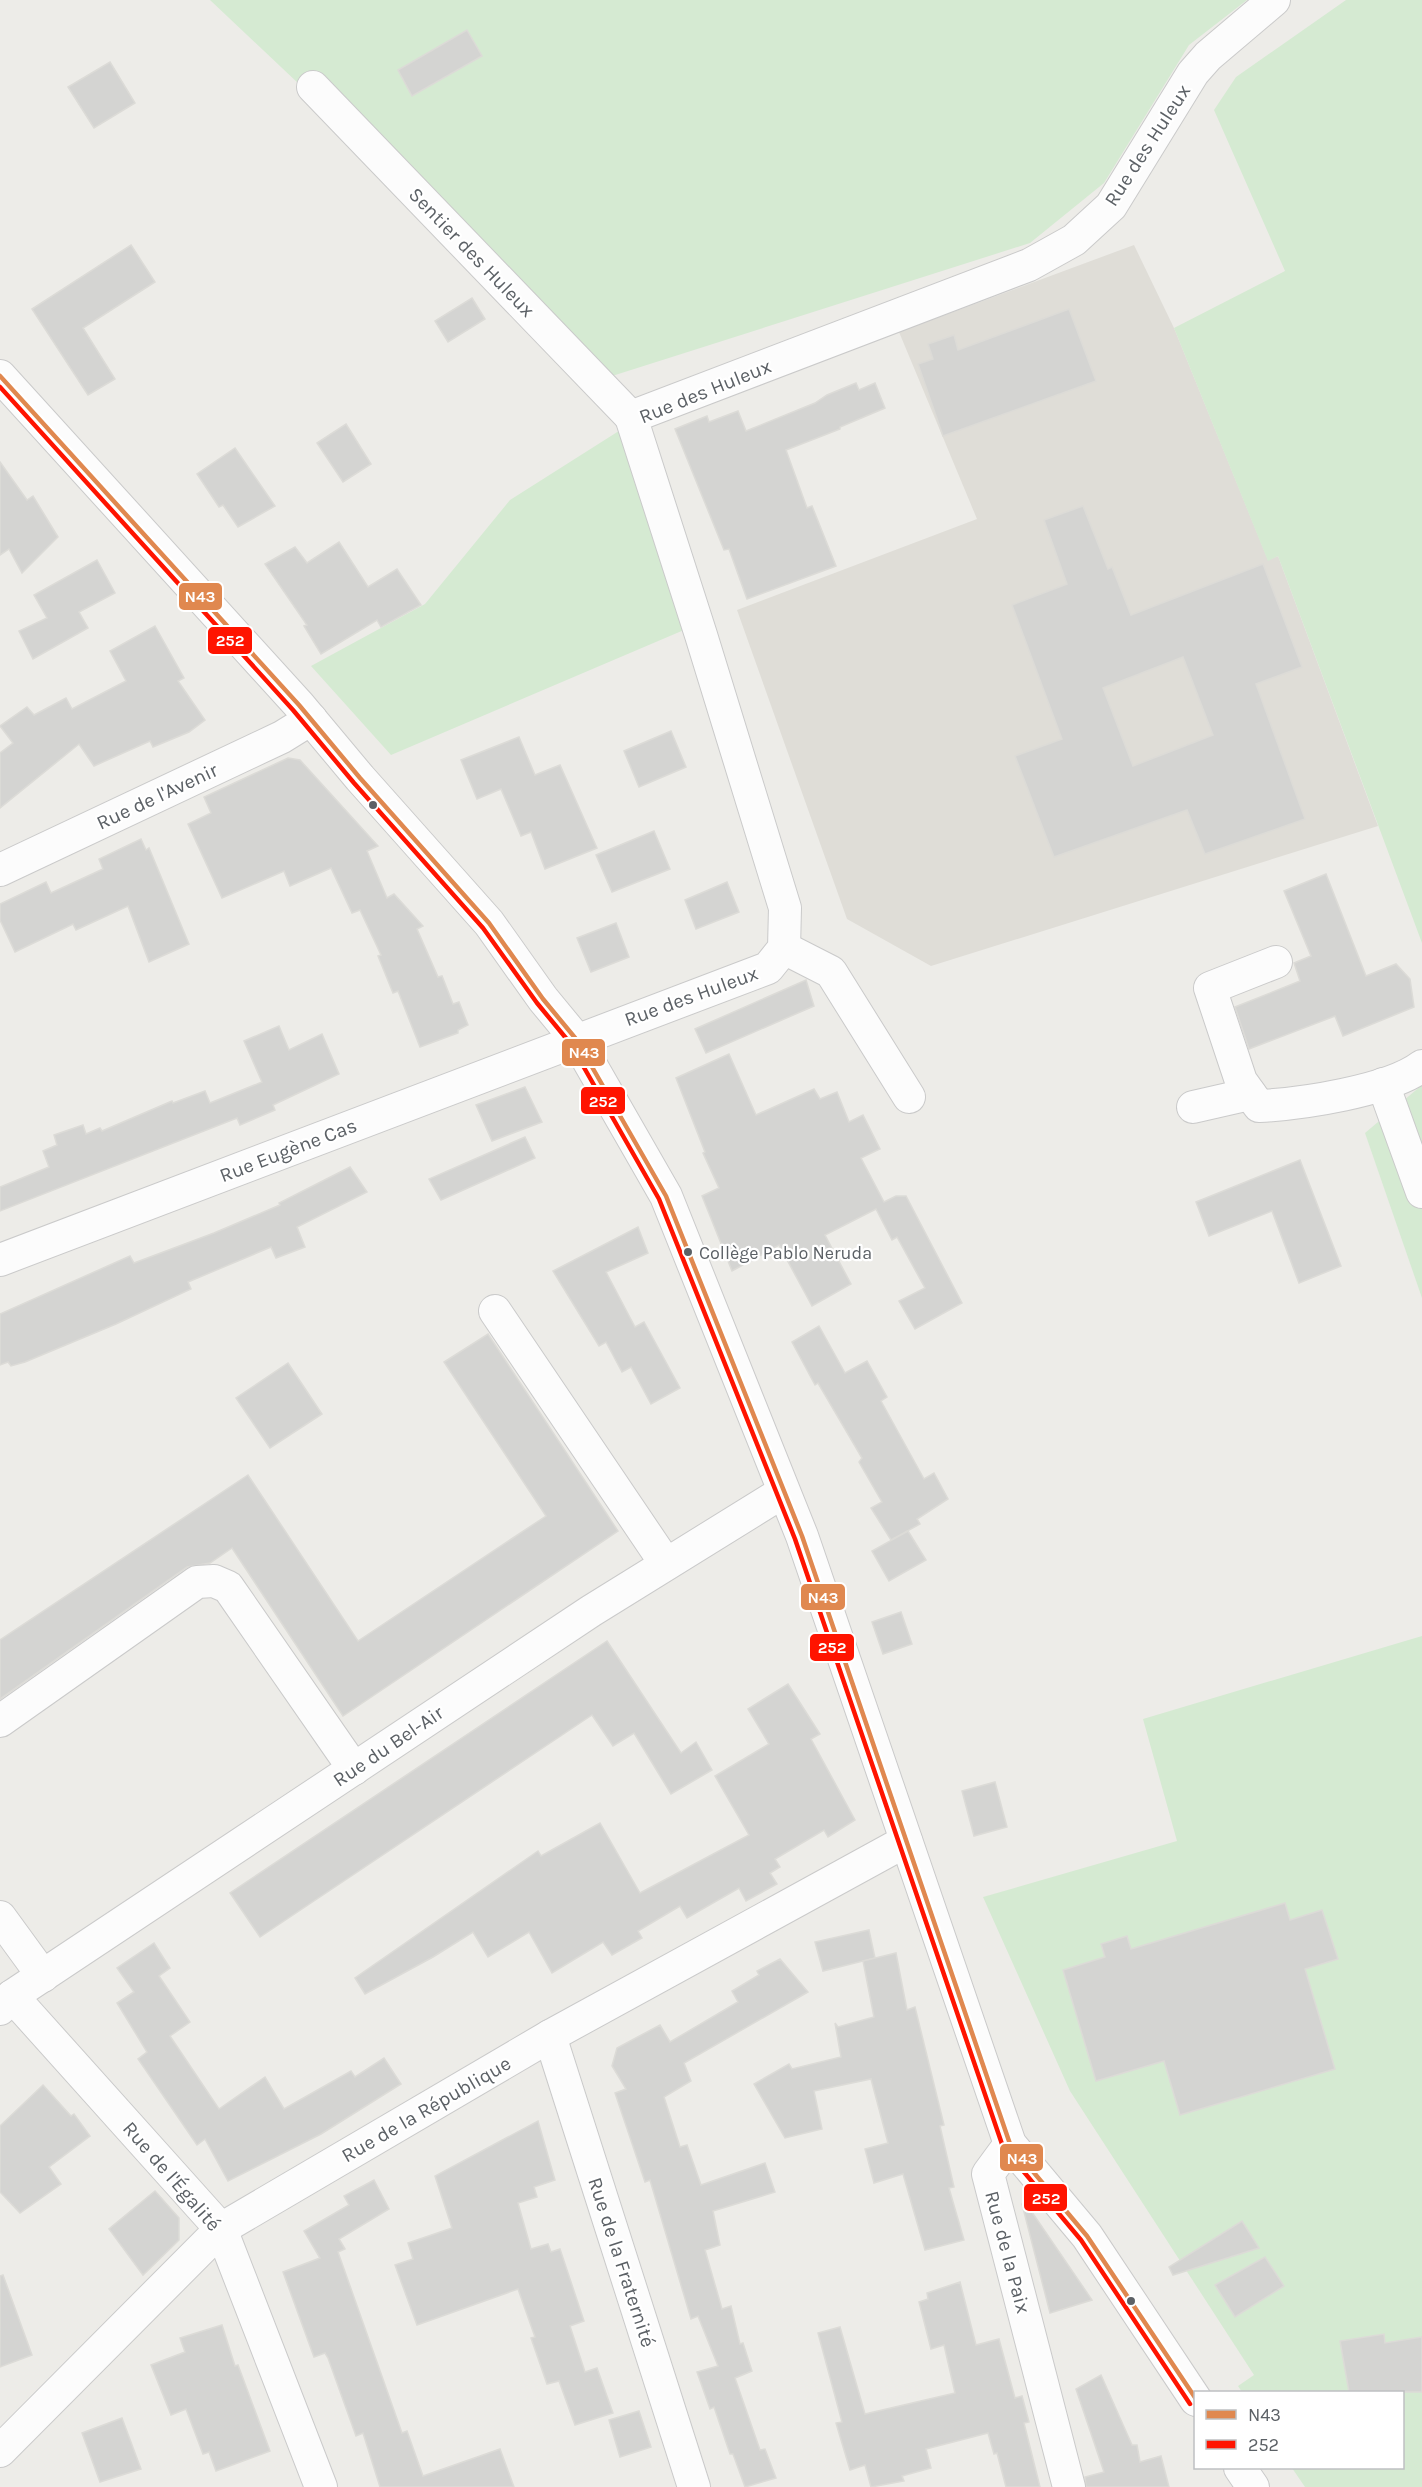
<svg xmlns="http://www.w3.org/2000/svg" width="1422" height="2487" font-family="Karla,sans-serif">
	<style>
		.education { fill: #dfddd7 }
		.green { fill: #d5ead2 }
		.building { fill: #d4d4d2; stroke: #dcdbd7; stroke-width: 1.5; fill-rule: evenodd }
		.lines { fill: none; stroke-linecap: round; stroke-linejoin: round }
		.minor-casing { stroke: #cacaca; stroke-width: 34 }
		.minor { stroke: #fcfcfc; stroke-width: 32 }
		.bus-1-casing { stroke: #fff; stroke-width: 9 }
		.bus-2-casing { stroke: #fff; stroke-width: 9 }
		.bus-1 { stroke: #e0884f; stroke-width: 4.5 }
		.bus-2 { stroke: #ff1400; stroke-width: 4.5 }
		.bus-dot { fill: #5c6166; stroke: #fff; stroke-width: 2 }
		.labels { text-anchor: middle; stroke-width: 4.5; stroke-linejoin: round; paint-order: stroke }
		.bus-label { font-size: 18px; fill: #5c6166; stroke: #fff; text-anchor: start }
		.street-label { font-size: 20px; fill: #5c6166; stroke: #fff }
		.line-badge { stroke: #fff; stroke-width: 2 }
		.badge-label { font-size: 16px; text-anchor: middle; font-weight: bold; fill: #fff }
	</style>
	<rect width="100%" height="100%" fill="#edece8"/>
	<!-- education -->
	<polygon class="education" points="1134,245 1174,328 1268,560 1278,556 1378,826 931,966 847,919 737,610 977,519 899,332"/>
	<!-- green -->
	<g class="green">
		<polygon points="210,0 1247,0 1189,45 1104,183 1030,243 609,377"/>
		<polygon points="1346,0 1422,0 1422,943 1278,556 1268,561 1174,328 1285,271 1214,110 1236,77"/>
		<polygon points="622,429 684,630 391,755 311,666 425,604 510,500"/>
		<polygon points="1422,1085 1422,1298 1365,1133"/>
		<polygon points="1422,1636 1422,2487 1305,2487 1292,2468 1402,2468 1402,2392 1242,2392 1238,2386 1254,2375 1070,2091 983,1897 1177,1841 1143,1719"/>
	</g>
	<!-- building -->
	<g class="building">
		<polygon points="467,30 482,56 412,96 398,70"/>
		<polygon points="110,62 135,103 94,128 68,87"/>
		<polygon points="131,245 155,282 83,328 115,379 88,395 32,309"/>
		<polygon points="472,298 485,319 448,342 435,321"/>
		<polygon points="1069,309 1096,381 943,436 918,364 933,359 928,344 954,335 958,350"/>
		<polygon points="856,383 859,390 875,383 885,408 840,427 840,429 786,450 807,508 812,506 836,566 747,599 729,549 724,550 675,429 707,416 709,422 738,411 746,431 815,403 827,395"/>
		<polygon points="346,424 371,464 343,482 317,443"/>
		<polygon points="235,448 275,506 238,527 223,505 219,507 197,474"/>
		<polygon points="0,462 27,500 33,496 58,537 22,573 9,549 0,555"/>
		<path d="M1083,506L1108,569L1112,567L1131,615L1263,564L1302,667L1256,684L1305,819L1205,854L1187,810L1054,857L1015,756L1062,739L1012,605L1067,584L1044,520ZM1183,657L1213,735L1133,766L1103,688Z"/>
		<polygon points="339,542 368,587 397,569 421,605 381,627 377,620 321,654 304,626 307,625 265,564 295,547 307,563"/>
		<polygon points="97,560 115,593 79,612 88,628 33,659 19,631 47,618 34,595"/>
		<polygon points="155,626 184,678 178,681 205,720 189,732 153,747 150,741 94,766 79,744 0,808 0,753 13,743 0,726 27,707 34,715 66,698 72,709 126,681 110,651"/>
		<polygon points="671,731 686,767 639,787 624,751"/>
		<polygon points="519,737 535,775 560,765 597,848 545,869 531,832 521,836 501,789 477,799 461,760"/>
		<polygon points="288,758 300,760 378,846 367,851 387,898 394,894 423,926 417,929 438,977 442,976 453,1004 459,1002 468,1025 458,1030 458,1033 420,1047 398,991 393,993 378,956 381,955 360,910 352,913 331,868 290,886 284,871 222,898 188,824 211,813 204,797"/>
		<polygon points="654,831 670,869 612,892 596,855"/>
		<polygon points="141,839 146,850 149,848 189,944 149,962 128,906 76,930 73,924 15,952 0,920 0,904 46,882 51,893 103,869 99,859"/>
		<polygon points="1326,874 1366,976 1396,964 1410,979 1414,1007 1343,1036 1335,1016 1249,1049 1235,1007 1300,981 1294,963 1311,956 1284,891"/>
		<polygon points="727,882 739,912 696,929 685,900"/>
		<polygon points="616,923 629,957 591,972 577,938"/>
		<polygon points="806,980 814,1006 706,1053 695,1029"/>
		<polygon points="279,1026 289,1050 322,1034 339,1074 273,1105 275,1110 240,1125 237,1118 0,1211 0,1187 49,1167 43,1151 57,1145 54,1135 83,1125 86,1134 100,1128 102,1131 172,1101 173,1103 205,1091 210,1103 262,1082 244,1041"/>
		<polygon points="729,1054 756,1115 814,1089 820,1099 837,1092 849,1122 863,1115 880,1149 861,1158 884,1202 896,1196 906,1196 962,1303 915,1329 899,1301 925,1288 897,1237 892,1240 876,1209 825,1235 851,1284 812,1306 779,1245 732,1271 702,1196 719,1188 703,1153 705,1152 676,1078"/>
		<polygon points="525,1087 542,1122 492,1141 476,1105"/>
		<polygon points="525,1137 535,1158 441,1200 429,1179"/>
		<polygon points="1300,1160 1341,1266 1299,1283 1272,1211 1209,1236 1196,1202"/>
		<polygon points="350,1167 367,1192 297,1227 305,1247 276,1258 271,1247 188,1282 191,1289 116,1324 25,1362 11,1366 8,1362 0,1365 0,1314 130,1256 134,1263 214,1233 280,1205 279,1203"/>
		<polygon points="638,1227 648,1253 606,1272 635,1327 644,1322 680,1388 651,1404 631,1367 622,1372 606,1342 599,1346 553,1271"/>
		<polygon points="819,1326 845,1373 867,1361 887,1397 881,1401 924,1479 934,1473 948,1499 917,1519 920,1524 891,1540 871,1508 882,1502 859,1462 862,1458 818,1383 815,1385 792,1342"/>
		<polygon points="488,1334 618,1531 343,1716 232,1548 210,1563 187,1567 0,1699 0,1640 248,1475 358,1641 546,1516 444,1362"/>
		<polygon points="288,1363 322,1414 270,1448 236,1398"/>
		<polygon points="908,1531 926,1560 889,1581 872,1551"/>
		<polygon points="901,1612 912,1644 883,1654 872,1622"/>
		<polygon points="607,1641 681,1753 696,1742 712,1770 671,1794 634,1733 613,1746 592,1715 260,1937 230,1893"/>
		<polygon points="788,1684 820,1734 811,1739 855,1820 828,1837 824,1830 775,1859 780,1867 770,1873 777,1884 746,1901 739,1888 687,1918 680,1906 638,1931 642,1938 612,1955 603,1942 552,1973 529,1932 488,1957 473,1932 433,1957 365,1994 355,1978 538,1851 541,1856 600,1823 640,1893 749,1835 715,1776 769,1744 748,1709"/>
		<polygon points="995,1782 1007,1827 974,1836 962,1791"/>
		<polygon points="1285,1903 1290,1920 1322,1910 1338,1959 1305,1969 1335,2069 1180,2115 1164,2061 1096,2081 1063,1970 1105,1957 1101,1944 1127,1936 1131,1949"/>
		<polygon points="869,1930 875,1958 823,1971 815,1942"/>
		<polygon points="154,1943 170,1968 159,1976 190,2022 170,2036 219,2109 265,2077 284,2109 351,2071 355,2077 384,2058 401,2084 321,2134 228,2181 205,2139 197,2145 138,2059 147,2052 117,2003 134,1992 117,1968"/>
		<polygon points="896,1953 907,2010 915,2007 944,2125 940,2126 954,2187 949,2188 964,2240 925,2250 903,2174 874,2183 865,2149 888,2143 871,2079 814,2091 822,2129 785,2138 754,2084 789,2064 792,2069 841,2057 835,2023 838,2027 874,2017 863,1961"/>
		<polygon points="780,1959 808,1992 684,2063 691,2081 664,2097 680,2147 687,2145 701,2185 765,2163 775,2192 713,2211 720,2245 705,2250 722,2309 731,2306 740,2344 743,2343 752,2371 735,2378 760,2450 765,2449 776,2478 745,2487 733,2454 730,2454 714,2407 710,2409 697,2372 718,2366 698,2316 691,2319 650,2180 645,2182 615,2093 626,2089 612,2066 617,2048 660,2025 670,2042 738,2002 732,1991 759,1975 757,1971"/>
		<polygon points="43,2085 71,2116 74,2114 90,2136 49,2167 61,2184 20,2213 0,2192 0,2126"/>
		<polygon points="538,2121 555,2180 534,2187 537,2197 518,2203 531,2249 548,2244 551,2252 560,2249 584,2321 570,2326 585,2372 597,2368 613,2413 575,2425 559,2381 547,2384 531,2338 535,2337 518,2289 417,2325 395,2265 413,2259 408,2243 452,2228 435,2176"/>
		<polygon points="374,2180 389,2209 339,2239 345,2249 338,2252 402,2433 407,2431 423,2476 500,2449 514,2487 380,2487 363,2433 356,2436 328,2358 325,2353 314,2357 283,2272 320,2258 304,2231 349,2205 344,2196"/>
		<polygon points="155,2191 179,2218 179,2240 143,2275 109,2229"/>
		<polygon points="1025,2202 1092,2300 1050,2313 1022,2204"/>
		<polygon points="1242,2221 1259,2248 1173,2275 1169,2267"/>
		<polygon points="1265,2257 1284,2286 1235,2317 1215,2285"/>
		<polygon points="3,2275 32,2355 0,2367 0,2276"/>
		<polygon points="960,2282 976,2345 999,2339 1015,2398 1022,2396 1029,2422 1024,2423 1040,2487 1006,2487 997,2453 994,2454 988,2433 926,2449 931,2468 902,2476 904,2481 871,2487 865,2465 850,2470 836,2423 842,2422 818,2333 840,2327 865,2414 955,2393 944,2345 931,2349 919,2302 928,2299 927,2293"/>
		<polygon points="222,2325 235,2366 238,2365 270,2451 216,2471 209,2452 203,2454 186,2409 171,2415 151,2365 185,2352 180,2338"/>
		<polygon points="1384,2334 1385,2343 1422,2337 1422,2392 1349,2392 1340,2341"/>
		<polygon points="1101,2375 1132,2445 1137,2445 1140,2462 1161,2456 1169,2487 1086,2487 1085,2477 1104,2472 1076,2389"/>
		<polygon points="639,2411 651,2447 620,2457 609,2420"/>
		<polygon points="122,2418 141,2469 100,2482 82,2433"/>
	</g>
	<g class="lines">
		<!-- minor casing -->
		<g class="minor-casing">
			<g id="minor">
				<polyline points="313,87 631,417"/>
				<polyline points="0,376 299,705 360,778 489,923 543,999 576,1039 666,1196 802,1536 1010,2144 1087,2236 1196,2400"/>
				<polyline points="0,870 282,737 311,719"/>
				<polyline points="784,948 831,972 909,1097"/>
				<path d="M1276,962L1210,988L1241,1081L1259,1106C1301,1104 1389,1091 1422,1066"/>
				<polyline points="1383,1084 1422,1192"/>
				<polyline points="1193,1107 1250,1094"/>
				<polyline points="0,1260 768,968 784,948 785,908 701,635 631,417 1029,265 1074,240 1111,206 1193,73 1208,56 1274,0"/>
				<polyline points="495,1311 666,1564"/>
				<polyline points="0,1721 197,1582 214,1581 228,1587 354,1769"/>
				<polyline points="0,1917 43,1976"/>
				<polyline points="12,1996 221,2229 321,2487"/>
				<polyline points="0,2009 12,1996 591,1611 783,1492"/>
				<polyline points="550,2036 694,2487"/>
				<polyline points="1010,2144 988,2174 1069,2487"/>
				<polyline points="0,2451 221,2229 550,2036 906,1841"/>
				<polyline points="1240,2468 1253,2487"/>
			</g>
		</g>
		<!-- minor -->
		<use href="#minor" class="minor"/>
		<!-- bus-1 casing -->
		<g class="bus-1-casing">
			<polyline id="bus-1" points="0,376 299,705 360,778 489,923 543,999 576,1039 666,1196 802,1536 1010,2144 1087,2236 1196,2399"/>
		</g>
		<!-- bus-2 casing -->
		<g class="bus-2-casing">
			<polyline id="bus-2" points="0,387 293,710 354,783 483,928 537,1003 570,1043 659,1199 795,1539 1003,2147 1081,2240 1190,2404"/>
		</g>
		<!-- bus-1 -->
		<use href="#bus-1" class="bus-1"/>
		<!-- bus-2 -->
		<use href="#bus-2" class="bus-2"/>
	</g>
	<!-- markers -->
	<g class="bus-dot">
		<circle cx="373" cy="805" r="5"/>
		<circle cx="688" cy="1252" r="5"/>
		<circle cx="1131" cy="2301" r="5"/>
	</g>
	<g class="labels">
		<!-- bus labels -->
		<g class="bus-label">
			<text x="699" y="1259">Collège Pablo Neruda</text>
		</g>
		<!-- street labels -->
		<g class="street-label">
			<text transform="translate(1147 145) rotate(-57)" y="7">Rue des Huleux</text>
			<text transform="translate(472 252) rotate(46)" y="7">Sentier des Huleux</text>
			<text transform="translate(705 391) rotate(-22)" y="7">Rue des Huleux</text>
			<text transform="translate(157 796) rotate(-25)" y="7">Rue de l'Avenir</text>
			<text transform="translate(691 996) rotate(-20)" y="7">Rue des Huleux</text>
			<text transform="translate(288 1150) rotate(-21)" y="7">Rue Eugène Cas</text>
			<text transform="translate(388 1746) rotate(-34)" y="7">Rue du Bel-Air</text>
			<text transform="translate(426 2109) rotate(-30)" y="7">Rue de la République</text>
			<text transform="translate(172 2176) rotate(49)" y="7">Rue de l'Égalité</text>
			<text transform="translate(1008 2252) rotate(75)" y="7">Rue de la Paix</text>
			<text transform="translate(622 2262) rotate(72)" y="7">Rue de la Fraternité</text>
		</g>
	</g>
	<g class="line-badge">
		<rect x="178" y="582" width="45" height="29" rx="6" fill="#e0884f"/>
		<rect x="207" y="626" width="46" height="29" rx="6" fill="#ff1400"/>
		<rect x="561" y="1038" width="45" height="29" rx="6" fill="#e0884f"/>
		<rect x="580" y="1086" width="46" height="29" rx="6" fill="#ff1400"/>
		<rect x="800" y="1583" width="46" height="28" rx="6" fill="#e0884f"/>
		<rect x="809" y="1633" width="46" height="29" rx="6" fill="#ff1400"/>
		<rect x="999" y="2143" width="45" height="29" rx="6" fill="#e0884f"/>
		<rect x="1023" y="2183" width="45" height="29" rx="6" fill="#ff1400"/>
	</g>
	<g class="badge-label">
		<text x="200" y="602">N43</text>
		<text x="230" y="646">252</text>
		<text x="584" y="1058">N43</text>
		<text x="603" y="1107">252</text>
		<text x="823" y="1603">N43</text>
		<text x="832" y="1653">252</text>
		<text x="1022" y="2164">N43</text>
		<text x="1046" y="2204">252</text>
	</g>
	<!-- legend -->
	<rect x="1194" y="2391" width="210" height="78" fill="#ffffff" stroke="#bec0c2" stroke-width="1.5"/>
	<rect x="1206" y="2410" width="30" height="9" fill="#e0884f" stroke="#bec0c2" stroke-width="1.5"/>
	<text x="1248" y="2421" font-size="18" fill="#5c6166">N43</text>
	<rect x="1206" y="2440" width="30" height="9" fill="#ff1400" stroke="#bec0c2" stroke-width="1.5"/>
	<text x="1248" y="2451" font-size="18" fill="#5c6166">252</text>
</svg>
